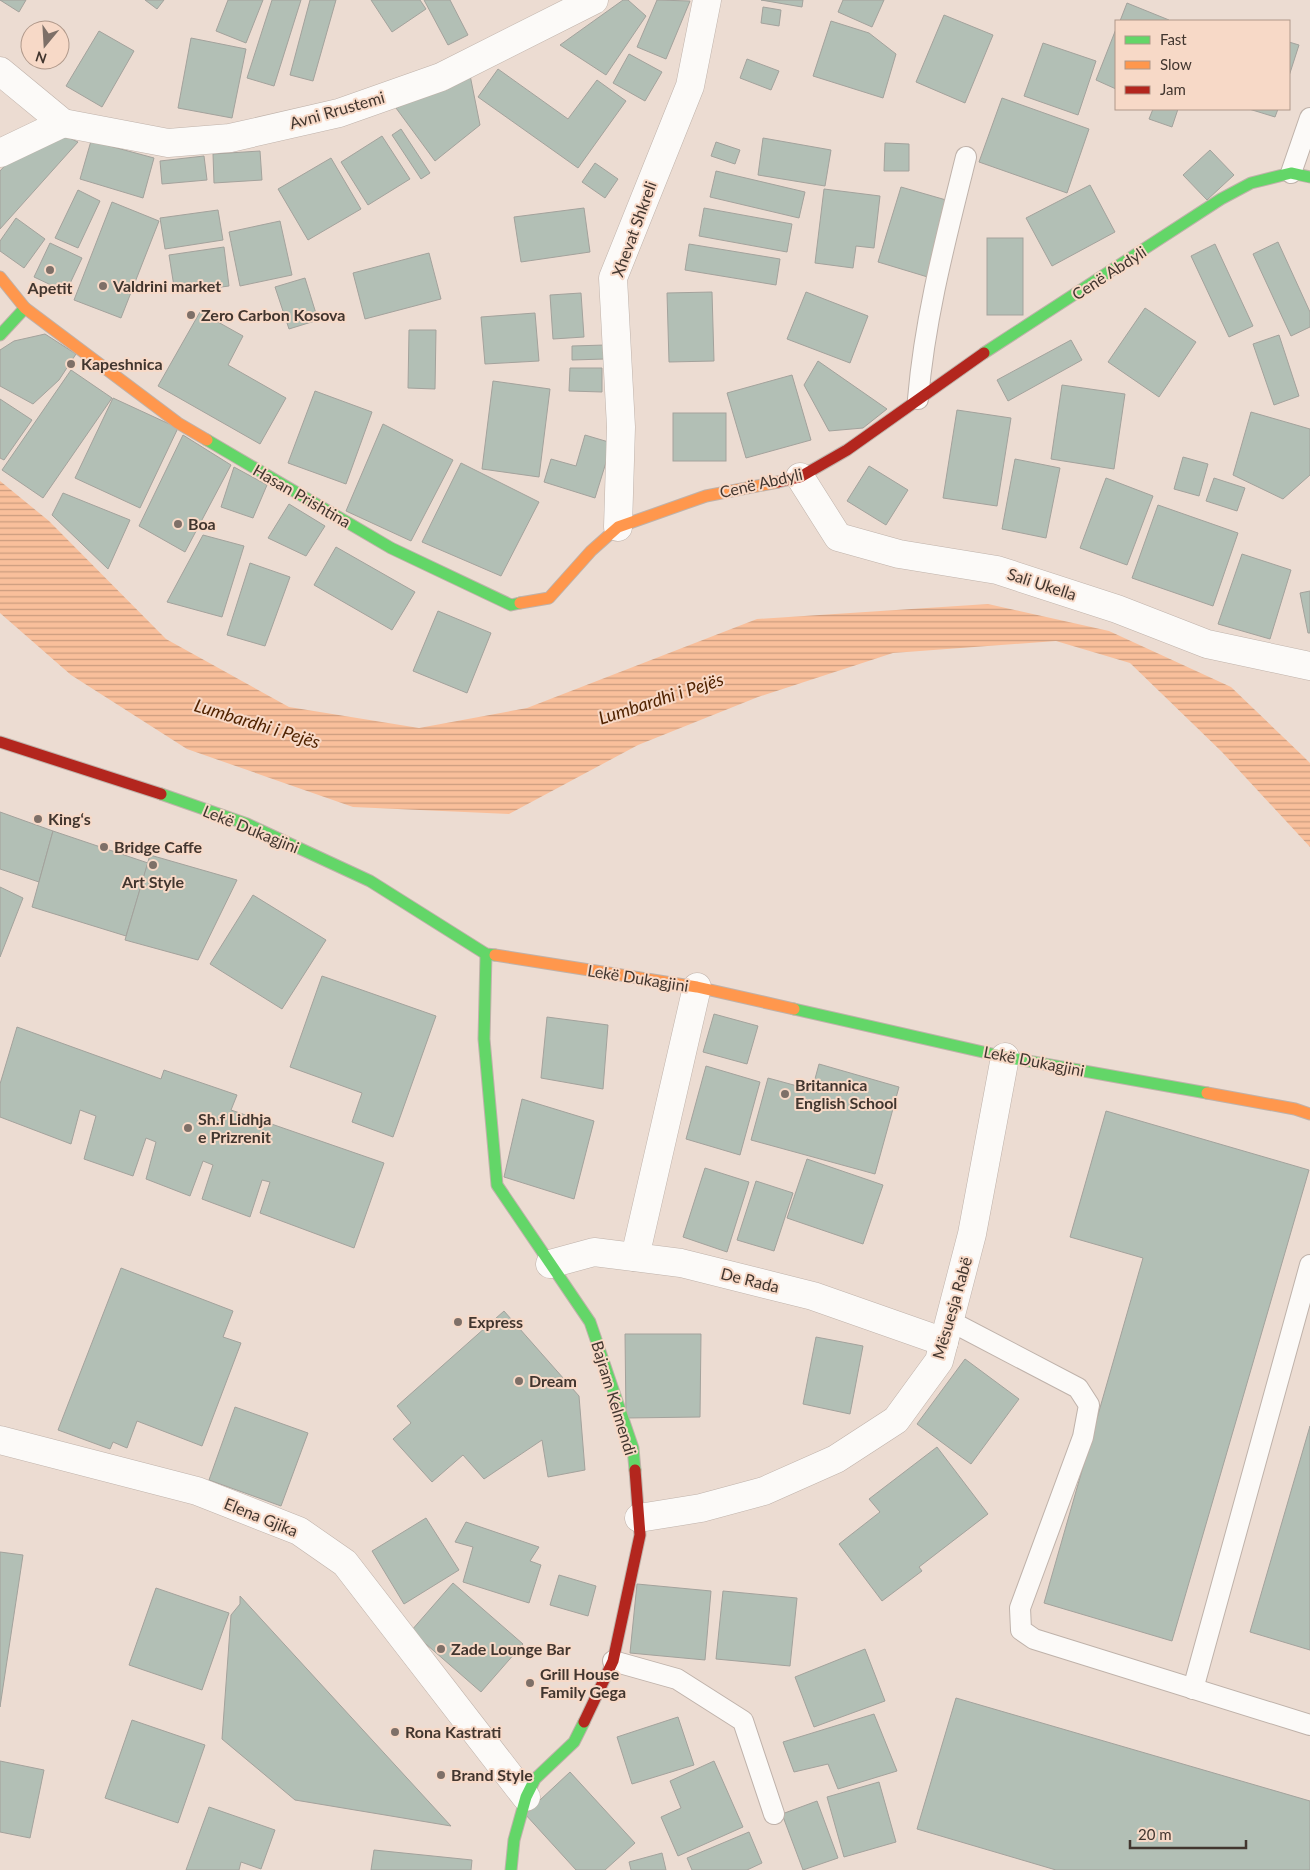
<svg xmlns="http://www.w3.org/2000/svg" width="1310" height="1870" font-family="Lato,sans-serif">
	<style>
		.water { fill: url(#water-rules) }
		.building { fill: #b2bfb5; stroke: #a3a29c }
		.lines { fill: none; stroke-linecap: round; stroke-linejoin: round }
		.lane-casing { stroke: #bfb2aa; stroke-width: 22 }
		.street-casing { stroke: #bfb2aa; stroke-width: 29 }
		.fast-casing { stroke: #bfb2aa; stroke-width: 13 }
		.slow-casing { stroke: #bfb2aa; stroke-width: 13 }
		.jam-casing { stroke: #bfb2aa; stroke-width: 13 }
		.lane { stroke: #fcfaf8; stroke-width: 20 }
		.street { stroke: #fcfaf8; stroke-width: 28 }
		.fast { stroke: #63d668; stroke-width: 11 }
		.slow { stroke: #ff974d; stroke-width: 11 }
		.jam { stroke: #b3261e; stroke-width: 11 }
		.poi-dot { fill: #7e7068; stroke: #f7d9c7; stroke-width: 2 }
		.labels { text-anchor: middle; stroke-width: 4; stroke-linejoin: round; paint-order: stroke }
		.street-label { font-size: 16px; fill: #42362f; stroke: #f7d9c7 }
		.poi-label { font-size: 16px; font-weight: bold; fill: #42362f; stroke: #f7d9c7; text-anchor: start }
		.water-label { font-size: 18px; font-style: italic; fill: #512300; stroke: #f7d9c7 }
	</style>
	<defs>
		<pattern id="water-rules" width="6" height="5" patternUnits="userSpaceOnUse" patternTransform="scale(1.25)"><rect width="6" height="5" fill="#f9bf9b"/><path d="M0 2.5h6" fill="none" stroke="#cb9c7f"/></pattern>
	</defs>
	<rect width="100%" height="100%" fill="#ecdcd2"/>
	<!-- water -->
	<polygon class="water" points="0,481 49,521 166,639 289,707 419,728 527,708 757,619 988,604 1109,631 1231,687 1304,757 1310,763 1310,847 1222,752 1130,663 1056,641 893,653 758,697 638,745 509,814 353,807 187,749 71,675 0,613"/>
	<!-- building -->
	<g class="building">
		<polygon points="0,0 26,0 19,12"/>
		<polygon points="145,0 164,0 157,9"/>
		<polygon points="228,0 263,0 246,43 216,31"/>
		<polygon points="272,0 301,0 274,86 247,78"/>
		<polygon points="310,0 336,0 313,81 290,75"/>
		<polygon points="371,0 420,0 426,9 392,32"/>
		<polygon points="424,0 450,0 468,35 448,45"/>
		<polygon points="623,0 628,0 646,16 606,75 560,45"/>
		<polygon points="657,0 690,1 666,59 637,47"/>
		<polygon points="761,0 803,0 802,7"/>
		<polygon points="843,0 884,0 872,27 838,12"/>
		<polygon points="1127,3 1169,20 1168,21 1120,21"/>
		<polygon points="763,7 781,10 779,26 761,23"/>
		<polygon points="944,15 993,35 965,103 916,82"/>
		<polygon points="831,21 869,33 896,54 883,98 813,76"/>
		<polygon points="1116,29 1116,89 1096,80"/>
		<polygon points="99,31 134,51 102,107 66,86"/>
		<polygon points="191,38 246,49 232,118 178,108"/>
		<polygon points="1289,42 1299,45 1289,76"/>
		<polygon points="1043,43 1096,61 1078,115 1024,96"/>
		<polygon points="629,54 662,72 645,101 613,83"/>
		<polygon points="747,59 779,71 771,90 740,78"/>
		<polygon points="498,69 568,119 597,80 626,101 578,168 478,97"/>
		<polygon points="470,75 480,125 435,161 396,108"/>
		<polygon points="1002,98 1089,129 1067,193 979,162"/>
		<polygon points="1153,109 1178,109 1172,127 1149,119"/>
		<polygon points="1249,109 1278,109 1275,117"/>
		<polygon points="401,129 430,173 421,179 392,135"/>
		<polygon points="63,135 78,142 0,229 0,171 10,160"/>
		<polygon points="382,136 410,179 368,205 341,162"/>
		<polygon points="763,138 831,150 825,186 758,175"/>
		<polygon points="91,141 154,158 143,198 80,179"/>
		<polygon points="716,142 740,150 735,164 711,156"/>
		<polygon points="885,143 909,144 909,171 884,171"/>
		<polygon points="1210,150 1234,175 1207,200 1183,175"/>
		<polygon points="260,151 262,180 214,183 213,154"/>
		<polygon points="204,156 207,180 162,184 160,161"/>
		<polygon points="331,158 361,209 308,240 278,189"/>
		<polygon points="595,163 618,179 605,198 582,182"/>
		<polygon points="716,171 805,192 799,218 710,197"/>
		<polygon points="1090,185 1115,232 1052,266 1026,218"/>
		<polygon points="901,187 953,202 931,278 878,262"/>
		<polygon points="824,189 880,196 874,248 856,246 853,268 815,263"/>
		<polygon points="78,190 100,201 78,248 55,238"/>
		<polygon points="112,202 159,221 121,318 74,300"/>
		<polygon points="584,208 590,252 521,262 514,217"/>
		<polygon points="704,208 792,224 787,252 699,236"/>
		<polygon points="218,210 223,240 165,249 160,218"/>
		<polygon points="16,218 45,239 24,268 0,251 0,241"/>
		<polygon points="280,221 292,275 240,286 229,232"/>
		<rect x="987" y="238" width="36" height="77"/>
		<polygon points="1278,242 1310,312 1310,327 1291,336 1253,254"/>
		<polygon points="50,243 82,258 66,292 34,277"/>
		<polygon points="689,244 780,259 776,285 685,270"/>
		<polygon points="1215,244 1253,326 1229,337 1191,256"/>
		<polygon points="224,247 229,286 175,293 169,255"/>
		<polygon points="429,253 441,299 365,319 353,273"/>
		<polygon points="305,278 318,320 289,329 275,287"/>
		<polygon points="712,292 714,361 669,362 667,293"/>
		<polygon points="806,292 868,316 850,363 787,339"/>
		<polygon points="581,293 584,337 553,339 550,295"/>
		<polygon points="1145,308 1196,342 1159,397 1108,362"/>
		<polygon points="200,312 243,336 228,365 286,398 260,444 158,386"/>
		<polygon points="535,313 539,361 485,364 481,317"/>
		<polygon points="409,330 436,330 435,389 408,388"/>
		<polygon points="45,334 76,354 59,380 33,404 0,386 0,350 14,341"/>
		<polygon points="1279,335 1299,396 1274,405 1253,344"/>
		<polygon points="1071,340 1082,360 1008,401 997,380"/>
		<polygon points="605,345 605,359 572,360 572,346"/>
		<polygon points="818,361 887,409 863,428 829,431 804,385"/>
		<polygon points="570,368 602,368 602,392 569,391"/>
		<polygon points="71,370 112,398 43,498 2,470"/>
		<polygon points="792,375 811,440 746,458 727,393"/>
		<polygon points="493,381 550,389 539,477 482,469"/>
		<polygon points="1062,385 1125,394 1114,469 1051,459"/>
		<polygon points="315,391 372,412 346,484 288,463"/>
		<polygon points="113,398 178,428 140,508 75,478"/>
		<polygon points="0,399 32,420 4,460 0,458"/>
		<polygon points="957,410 1011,418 997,506 943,498"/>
		<polygon points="1251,412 1310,429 1310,475 1283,499 1233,475"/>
		<rect x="673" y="413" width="53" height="48"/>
		<polygon points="383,424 453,460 411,541 346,511"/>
		<polygon points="183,435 231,465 185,552 139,526"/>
		<polygon points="585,435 612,443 595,498 544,482 551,459 576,466"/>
		<polygon points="1183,457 1208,464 1199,496 1174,489"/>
		<polygon points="1015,459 1060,468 1046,538 1002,529"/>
		<polygon points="461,463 539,502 501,576 422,542"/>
		<polygon points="869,466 908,490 886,525 847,501"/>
		<polygon points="234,467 267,485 253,518 221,507"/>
		<polygon points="1106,478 1153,496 1127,565 1080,548"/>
		<polygon points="1214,478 1245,488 1237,511 1206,501"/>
		<polygon points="63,493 130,520 108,569 52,515"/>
		<polygon points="289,504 325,526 306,556 268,538"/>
		<polygon points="1158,505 1238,533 1213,606 1132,578"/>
		<polygon points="203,535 244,546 222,617 167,602"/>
		<polygon points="336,547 415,592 392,630 314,585"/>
		<polygon points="1242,554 1291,570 1270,639 1218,624"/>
		<polygon points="250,563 290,577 265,646 227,635"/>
		<polygon points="1310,591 1310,633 1308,633 1300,593"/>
		<polygon points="438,611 491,633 467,693 413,671"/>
		<polygon points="0,812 53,831 39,882 0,869"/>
		<polygon points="53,831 148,863 126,936 32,907"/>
		<polygon points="150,855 237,880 198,960 125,940"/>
		<polygon points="0,887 23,898 0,957"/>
		<polygon points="253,895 326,940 282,1009 210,964"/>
		<polygon points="322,976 436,1016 393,1137 352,1122 362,1093 290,1067"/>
		<polygon points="714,1014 758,1026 747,1064 703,1052"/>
		<polygon points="547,1017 608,1025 603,1089 541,1078"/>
		<polygon points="17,1027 161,1079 164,1070 237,1095 231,1110 384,1163 354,1248 260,1213 270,1182 262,1180 250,1217 202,1199 213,1165 203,1161 190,1196 146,1179 156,1142 146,1138 133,1176 84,1159 96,1116 80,1110 71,1144 0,1117 0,1084"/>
		<polygon points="819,1064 899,1087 875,1174 751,1140 768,1078 812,1090"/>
		<polygon points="706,1066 760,1082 740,1155 686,1139"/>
		<polygon points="522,1099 594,1121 574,1199 504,1177"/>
		<polygon points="1106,1111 1309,1170 1172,1641 1044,1603 1143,1258 1070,1237"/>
		<polygon points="807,1159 883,1185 863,1244 787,1218"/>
		<polygon points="705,1168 749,1182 727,1252 683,1237"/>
		<polygon points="756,1181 793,1193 774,1251 737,1240"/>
		<polygon points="121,1268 233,1311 223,1337 241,1343 202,1446 137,1421 127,1448 113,1442 110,1449 58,1430"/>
		<polygon points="504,1311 579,1396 585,1470 548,1477 542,1440 484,1479 463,1455 432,1482 393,1439 411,1423 397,1406"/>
		<polygon points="625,1334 701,1334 700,1417 626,1418"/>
		<polygon points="816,1337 863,1346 850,1414 803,1404"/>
		<polygon points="965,1359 1019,1399 971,1464 917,1424"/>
		<polygon points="235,1407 308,1433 281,1506 209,1480"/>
		<polygon points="1310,1426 1310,1650 1250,1632"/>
		<polygon points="937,1447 988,1514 919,1567 922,1571 882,1601 839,1544 880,1512 869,1499"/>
		<polygon points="426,1518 459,1570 404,1604 372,1551"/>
		<polygon points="466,1522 539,1547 530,1561 541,1565 529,1603 463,1582 473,1547 455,1542"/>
		<polygon points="0,1552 23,1555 0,1707"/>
		<polygon points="559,1575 596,1586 588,1616 550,1605"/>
		<polygon points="453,1583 523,1644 481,1692 411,1631"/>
		<polygon points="637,1584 711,1591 705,1660 630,1653"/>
		<polygon points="156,1588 229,1613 202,1690 129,1665"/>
		<polygon points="723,1591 797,1598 790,1666 716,1659"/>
		<polygon points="240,1596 451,1826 295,1800 222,1739 231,1615 240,1604"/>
		<polygon points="865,1649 885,1701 814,1727 795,1677"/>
		<polygon points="956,1698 1310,1801 1310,1870 1056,1870 917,1829"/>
		<polygon points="874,1714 897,1771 838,1789 828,1764 794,1772 783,1742"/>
		<polygon points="678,1717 694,1765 632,1784 617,1737"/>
		<polygon points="132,1720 205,1745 178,1823 105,1798"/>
		<polygon points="0,1761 44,1770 30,1838 0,1832"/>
		<polygon points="714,1761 743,1827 678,1856 661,1817 681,1808 670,1781"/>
		<polygon points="570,1772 635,1843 605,1870 576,1870 525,1814"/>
		<polygon points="879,1782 896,1842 844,1857 827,1797"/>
		<polygon points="817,1801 838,1858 803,1870 782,1814"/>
		<polygon points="209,1807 275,1830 261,1869 241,1862 239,1870 186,1870"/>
		<polygon points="749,1832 762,1863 747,1870 692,1870 687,1858"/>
		<polygon points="374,1850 472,1860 471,1870 371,1870"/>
		<polygon points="662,1853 666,1870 631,1870 629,1862"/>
	</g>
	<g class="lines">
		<!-- lane casing -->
		<g class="lane-casing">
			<g id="lane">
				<polyline points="1291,173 1310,118"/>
				<path d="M918,399C925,316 946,238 966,157"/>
				<polyline points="950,1321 1078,1388 1089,1405 1083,1437 1020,1608 1021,1630 1034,1639 1310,1725"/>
				<polyline points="613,1661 677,1679 743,1721 774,1814"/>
				<polyline points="1193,1689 1310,1265"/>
			</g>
		</g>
		<!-- street casing -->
		<g class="street-casing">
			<g id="street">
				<polyline points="0,71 63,123 168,143 230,138 339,113 441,77 594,0"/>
				<polyline points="0,153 63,123"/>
				<polyline points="800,477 838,537 899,554 997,570 1117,609 1207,644 1310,666"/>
				<polyline points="618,527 621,427 613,278 690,86 707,0"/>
				<polyline points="635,1257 697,987"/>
				<polyline points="550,1264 594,1252 681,1263 813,1296 944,1342"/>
				<polyline points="0,1440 197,1491 299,1531 345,1563 526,1797"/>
				<polyline points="639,1518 701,1508 764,1491 836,1459 896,1420 939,1361 972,1234 1005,1057"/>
			</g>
		</g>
		<!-- fast casing -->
		<g class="fast-casing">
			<g id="fast">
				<polyline points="0,335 25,308"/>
				<polyline points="984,353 1221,199 1251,183 1291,173 1310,177"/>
				<polyline points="207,440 391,548 511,605 520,603"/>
				<polyline points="161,794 247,824 370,881 486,954 495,955"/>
				<polyline points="486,954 484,1039 497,1185 590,1322 633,1448 635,1470"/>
				<polyline points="794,1009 1005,1057 1207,1093"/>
				<polyline points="511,1870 514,1840 526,1797 535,1779 574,1742 584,1722"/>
			</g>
		</g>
		<!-- slow casing -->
		<g class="slow-casing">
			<g id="slow">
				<polyline points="0,277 25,308 178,423 207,440"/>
				<polyline points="520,603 549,598 591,551 618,527 706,496 778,482"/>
				<polyline points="495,955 697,987 794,1009"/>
				<polyline points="1207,1093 1295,1109 1310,1114"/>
			</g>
		</g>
		<!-- jam casing -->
		<g class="jam-casing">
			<g id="jam">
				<polyline points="778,482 800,477 847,450 984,353"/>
				<polyline points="0,742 161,794"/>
				<polyline points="584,1722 613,1661 640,1535 635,1470"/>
			</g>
		</g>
		<!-- lane -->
		<use href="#lane" class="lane"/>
		<!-- street -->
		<use href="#street" class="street"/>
		<!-- fast -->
		<use href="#fast" class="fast"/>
		<!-- slow -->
		<use href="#slow" class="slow"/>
		<!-- jam -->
		<use href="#jam" class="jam"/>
	</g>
	<!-- markers -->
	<g class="poi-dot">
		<circle cx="50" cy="270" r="5"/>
		<circle cx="103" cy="286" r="5"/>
		<circle cx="191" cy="315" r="5"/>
		<circle cx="71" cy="364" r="5"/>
		<circle cx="178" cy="524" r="5"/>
		<circle cx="38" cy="819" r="5"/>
		<circle cx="104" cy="847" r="5"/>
		<circle cx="153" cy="865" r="5"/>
		<circle cx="785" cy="1094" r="5"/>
		<circle cx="188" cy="1128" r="5"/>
		<circle cx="458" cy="1322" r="5"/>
		<circle cx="519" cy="1381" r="5"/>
		<circle cx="441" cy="1649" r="5"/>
		<circle cx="530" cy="1683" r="5"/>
		<circle cx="395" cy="1732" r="5"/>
		<circle cx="441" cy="1775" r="5"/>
	</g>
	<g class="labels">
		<!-- street labels -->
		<g class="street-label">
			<text transform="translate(337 110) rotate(-16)" y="6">Avni Rrustemi</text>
			<text transform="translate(634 229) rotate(-70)" y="6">Xhevat Shkreli</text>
			<text transform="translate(1109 273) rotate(-33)" y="6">Cenë Abdyli</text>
			<text transform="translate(761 483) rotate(-13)" y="6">Cenë Abdyli</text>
			<text transform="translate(302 496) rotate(30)" y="6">Hasan Prishtina</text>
			<text transform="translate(1042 584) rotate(18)" y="6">Sali Ukella</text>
			<text transform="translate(251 829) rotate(22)" y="6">Lekë Dukagjini</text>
			<text transform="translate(638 978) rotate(9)" y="6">Lekë Dukagjini</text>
			<text transform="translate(1034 1061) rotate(11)" y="6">Lekë Dukagjini</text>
			<text transform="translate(750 1280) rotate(14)" y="6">De Rada</text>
			<text transform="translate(952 1308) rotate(-74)" y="6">Mësuesja Rabë</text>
			<text transform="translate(614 1398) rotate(73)" y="6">Bajram Kelmendi</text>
			<text transform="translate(261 1517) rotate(22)" y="6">Elena Gjika</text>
		</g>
		<!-- poi labels -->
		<g class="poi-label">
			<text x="113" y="292">Valdrini market</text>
			<text x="50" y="294" text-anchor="middle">Apetit</text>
			<text x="201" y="321">Zero Carbon Kosova</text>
			<text x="81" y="370">Kapeshnica</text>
			<text x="188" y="530">Boa</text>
			<text x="48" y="825">King‘s</text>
			<text x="114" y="853">Bridge Caffe</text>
			<text x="153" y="888" text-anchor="middle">Art Style</text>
			<text x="795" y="1091">Britannica<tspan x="795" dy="18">English School</tspan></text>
			<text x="198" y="1125">Sh.f Lidhja<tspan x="198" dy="18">e Prizrenit</tspan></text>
			<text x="468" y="1328">Express</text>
			<text x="529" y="1387">Dream</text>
			<text x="451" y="1655">Zade Lounge Bar</text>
			<text x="540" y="1680">Grill House<tspan x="540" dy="18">Family Gega</tspan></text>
			<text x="405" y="1738">Rona Kastrati</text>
			<text x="451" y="1781">Brand Style</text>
		</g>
		<!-- water labels -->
		<g class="water-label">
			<text transform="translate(661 699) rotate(-18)" y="6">Lumbardhi i Pejës</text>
			<text transform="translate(257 724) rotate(17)" y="6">Lumbardhi i Pejës</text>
		</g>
	</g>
	<!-- legend -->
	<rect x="1115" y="20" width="175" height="90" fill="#f7d9c7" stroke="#af988a"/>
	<rect x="1125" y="36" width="25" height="8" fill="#63d668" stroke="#af988a"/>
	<text x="1160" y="45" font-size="15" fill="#42362f">Fast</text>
	<rect x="1125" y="61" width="25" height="8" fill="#ff974d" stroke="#af988a"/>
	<text x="1160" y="70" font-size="15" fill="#42362f">Slow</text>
	<rect x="1125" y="86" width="25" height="8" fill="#b3261e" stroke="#af988a"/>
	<text x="1160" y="95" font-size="15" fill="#42362f">Jam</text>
	<!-- north arrow -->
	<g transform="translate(45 45) rotate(198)"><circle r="24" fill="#f7d9c7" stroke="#af988a"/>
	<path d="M0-4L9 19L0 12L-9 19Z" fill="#7e7068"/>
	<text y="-8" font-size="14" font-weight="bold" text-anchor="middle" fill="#42362f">N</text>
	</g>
	<!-- scale -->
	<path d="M1130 1840v8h116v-8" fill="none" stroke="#42362f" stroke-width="2.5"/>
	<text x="1138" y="1840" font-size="15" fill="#42362f" stroke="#f7d9c7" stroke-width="4" paint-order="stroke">20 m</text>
</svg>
